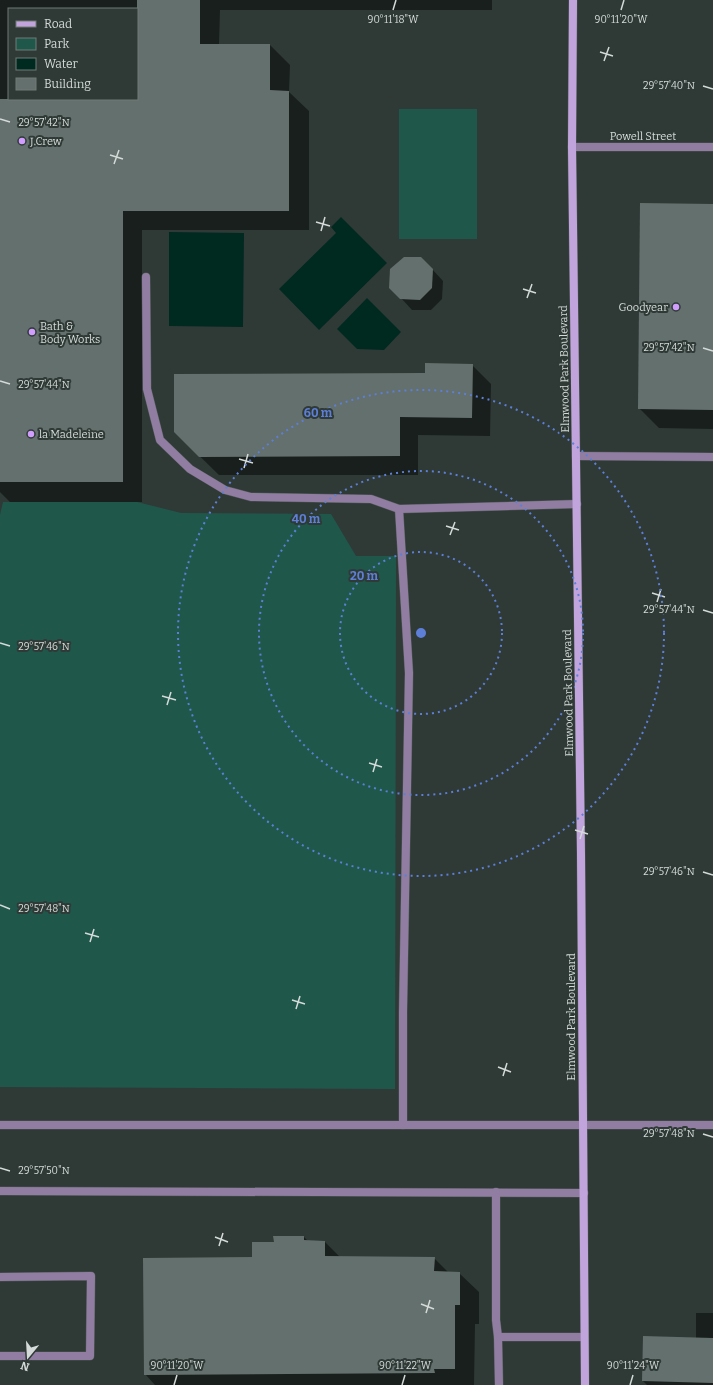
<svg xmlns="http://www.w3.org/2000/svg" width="713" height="1385" font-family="Bitter,serif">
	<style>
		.green { fill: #1f584b }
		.water { fill: #002920 }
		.shadow { fill: #0007; fill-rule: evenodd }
		.building { fill: #64706d }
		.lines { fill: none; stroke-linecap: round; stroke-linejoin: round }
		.lane-casing { stroke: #4d5754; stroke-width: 9 }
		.street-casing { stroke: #4d5754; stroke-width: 9 }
		.secondary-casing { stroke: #4d5754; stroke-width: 9 }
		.lane { stroke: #907da1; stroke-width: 8 }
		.street { stroke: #907da1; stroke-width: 8 }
		.secondary { stroke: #c2a4dc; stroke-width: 8 }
		.ticks { fill: none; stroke: #d4dad8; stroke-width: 1.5 }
		.ring { fill: none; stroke: #5d7fd8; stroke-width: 2; stroke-dasharray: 2 4 }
		.poi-dot { fill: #d19dfe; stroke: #2f3a37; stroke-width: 1.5 }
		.labels { text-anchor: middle; stroke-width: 4; stroke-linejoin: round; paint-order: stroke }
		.street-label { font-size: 11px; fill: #d4dad8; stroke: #2f3a37 }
		.poi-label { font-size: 11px; fill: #d4dad8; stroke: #2f3a37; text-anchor: start }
		.ticks-label { font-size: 10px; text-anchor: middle; fill: #d4dad8; stroke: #2f3a37; stroke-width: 4; stroke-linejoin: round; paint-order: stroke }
		.centre { fill: #5d7fd8; stroke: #2f3a37; stroke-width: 2 }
		.ring-label { font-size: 12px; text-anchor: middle; font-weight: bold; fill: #5d7fd8; stroke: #2f3a37; stroke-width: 4; stroke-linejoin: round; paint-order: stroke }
	</style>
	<rect width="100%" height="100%" fill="#2f3a37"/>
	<!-- green -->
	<g class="green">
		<rect x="399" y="109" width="78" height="130"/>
		<polygon points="3,502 137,502 181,513 331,514 356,556 396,556 395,1089 0,1087 0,515"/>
	</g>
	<!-- water -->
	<g class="water">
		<polygon points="341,217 387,263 319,330 279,289 336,233 331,227"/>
		<polygon points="169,232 244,233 243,327 169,326"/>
		<polygon points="367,298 401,332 384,350 357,349 337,329"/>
	</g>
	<!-- shadow -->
	<g class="shadow">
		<path d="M0,0H492V10H220L219,45H270L290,65L289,92L309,111V230H142V502H10L0,492ZM9,9H137V99H9Z"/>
		<polygon points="713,205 713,429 659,428 640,409"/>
		<polygon points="432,269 443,281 442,299 431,310 412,310 401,298"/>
		<polygon points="472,365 491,384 490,436 418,435 418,475 219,475 175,432 426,374"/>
		<polygon points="304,1237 309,1242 325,1242 340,1257 434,1258 449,1273 459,1273 479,1292 479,1324 475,1324 474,1385 155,1385 145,1374 253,1258 275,1243"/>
		<polygon points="696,1313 713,1313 713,1385 647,1385 643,1381 696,1338"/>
	</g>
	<!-- building -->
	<g class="building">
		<polygon points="137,0 200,0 200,44 270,44 270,90 289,91 289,211 123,211 123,482 0,482 0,99 137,99"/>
		<polygon points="640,203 713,204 713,410 638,409"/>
		<polygon points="404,257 421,257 433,269 432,288 420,300 400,299 389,288 390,269"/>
		<polygon points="425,363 473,364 472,418 400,417 400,456 199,457 174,432 174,374 425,373"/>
		<polygon points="273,1236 304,1236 304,1240 325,1241 325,1256 435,1257 434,1271 460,1272 460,1305 455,1305 455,1369 434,1369 435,1373 144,1375 143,1258 252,1257 252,1242 274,1242"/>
		<polygon points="643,1336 713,1338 713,1383 642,1381"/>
	</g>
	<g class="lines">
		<!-- lane casing -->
		<g class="lane-casing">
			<g id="lane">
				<polyline points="146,277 147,389 160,440 190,469 225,490 251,497 371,499 399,509 577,504"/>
				<polyline points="576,456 713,457"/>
				<polyline points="399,509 409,673 403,1012 403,1125"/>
				<polyline points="0,1125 713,1125"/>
				<polyline points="0,1191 584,1193"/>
				<polyline points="496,1192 496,1320 498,1337"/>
				<polyline points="0,1277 91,1276 90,1356 0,1356"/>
				<polyline points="499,1385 498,1337 584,1337"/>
			</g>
		</g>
		<!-- street casing -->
		<g class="street-casing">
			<polyline id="street" points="572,147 713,147"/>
		</g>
		<!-- secondary casing -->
		<g class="secondary-casing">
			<polyline id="secondary" points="573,0 572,147 581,854 585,1385"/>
		</g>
		<!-- lane -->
		<use href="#lane" class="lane"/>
		<!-- street -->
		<use href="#street" class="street"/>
		<!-- secondary -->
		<use href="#secondary" class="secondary"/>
	</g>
	<!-- ticks -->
	<path class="ticks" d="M393,10L396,0M621,10L624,0M600,52L613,56M604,61L609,47M703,86L713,89M0,119L10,122M110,155L123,159M114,164L119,150M316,222L330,226M321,231L325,217M523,289L536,293M527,298L532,284M703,348L713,351M0,381L10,384M239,459L253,463M244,468L248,454M446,526L459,530M450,535L455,522M652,593L665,597M657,602L661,589M703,610L713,613M0,643L10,646M162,696L176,700M167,705L171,692M369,763L382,767M373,772L377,759M575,830L588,834M580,839L584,826M703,872L713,875M0,905L10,909M85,933L99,937M90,942L94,929M292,1000L305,1004M296,1009L300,996M498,1067L511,1072M503,1076L507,1063M703,1134L713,1137M0,1168L10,1171M215,1237L228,1242M219,1246L223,1233M421,1304L434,1309M426,1313L430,1300M174,1385L177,1375M402,1385L405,1375M630,1385L633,1375"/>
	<!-- distance rings -->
	<g class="ring">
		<circle cx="421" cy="633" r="81"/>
		<circle cx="421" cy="633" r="162"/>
		<circle cx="421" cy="633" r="243"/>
	</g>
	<!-- markers -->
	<g class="poi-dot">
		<circle cx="22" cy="141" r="4"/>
		<circle cx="676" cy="307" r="4"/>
		<circle cx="32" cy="332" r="4"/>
		<circle cx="31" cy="434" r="4"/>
	</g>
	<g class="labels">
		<!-- street labels -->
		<g class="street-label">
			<text x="643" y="140">Powell Street</text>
			<text transform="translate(564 369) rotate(-91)" y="4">Elmwood Park Boulevard</text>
			<text transform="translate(568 693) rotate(-91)" y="4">Elmwood Park Boulevard</text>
			<text transform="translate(571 1017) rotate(-90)" y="4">Elmwood Park Boulevard</text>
		</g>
		<!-- poi labels -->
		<g class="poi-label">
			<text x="30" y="145">J.Crew</text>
			<text x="668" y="311" text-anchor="end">Goodyear</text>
			<text x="40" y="330">Bath &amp;<tspan x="40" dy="13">Body Works</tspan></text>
			<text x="39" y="438">la Madeleine</text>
		</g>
	</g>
	<g class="ticks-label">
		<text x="393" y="23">90°11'18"W</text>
		<text x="621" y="23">90°11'20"W</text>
		<text x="669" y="89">29°57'40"N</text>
		<text x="44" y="126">29°57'42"N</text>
		<text x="669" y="351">29°57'42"N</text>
		<text x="44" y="388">29°57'44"N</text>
		<text x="669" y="613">29°57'44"N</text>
		<text x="44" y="650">29°57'46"N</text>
		<text x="669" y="875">29°57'46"N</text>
		<text x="44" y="912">29°57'48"N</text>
		<text x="669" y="1137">29°57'48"N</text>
		<text x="44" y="1174">29°57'50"N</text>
		<text x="177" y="1369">90°11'20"W</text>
		<text x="405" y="1369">90°11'22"W</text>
		<text x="633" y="1369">90°11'24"W</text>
	</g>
	<circle cx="421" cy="633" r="6" class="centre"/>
	<g class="ring-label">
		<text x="318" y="417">60 m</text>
		<text x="306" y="523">40 m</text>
		<text x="364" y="580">20 m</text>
	</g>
	<!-- legend -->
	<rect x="8" y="8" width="130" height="92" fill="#2f3a37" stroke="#717a77"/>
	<rect x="16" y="21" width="20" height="6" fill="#c2a4dc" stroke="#717a77"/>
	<text x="44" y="28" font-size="12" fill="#d4dad8">Road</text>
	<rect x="16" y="38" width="20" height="12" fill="#1f584b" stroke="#717a77"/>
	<text x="44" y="48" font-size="12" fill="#d4dad8">Park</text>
	<rect x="16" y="58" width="20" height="12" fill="#002920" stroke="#717a77"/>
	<text x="44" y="68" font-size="12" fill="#d4dad8">Water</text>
	<rect x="16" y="78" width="20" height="12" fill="#64706d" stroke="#717a77"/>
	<text x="44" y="88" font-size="12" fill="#d4dad8">Building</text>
	<!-- north arrow -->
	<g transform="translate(28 1357) rotate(198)" stroke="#2f3a37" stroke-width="3" paint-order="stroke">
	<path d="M0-3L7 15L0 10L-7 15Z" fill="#d4dad8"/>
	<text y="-6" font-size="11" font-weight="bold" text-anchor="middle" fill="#d4dad8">N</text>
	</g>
</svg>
